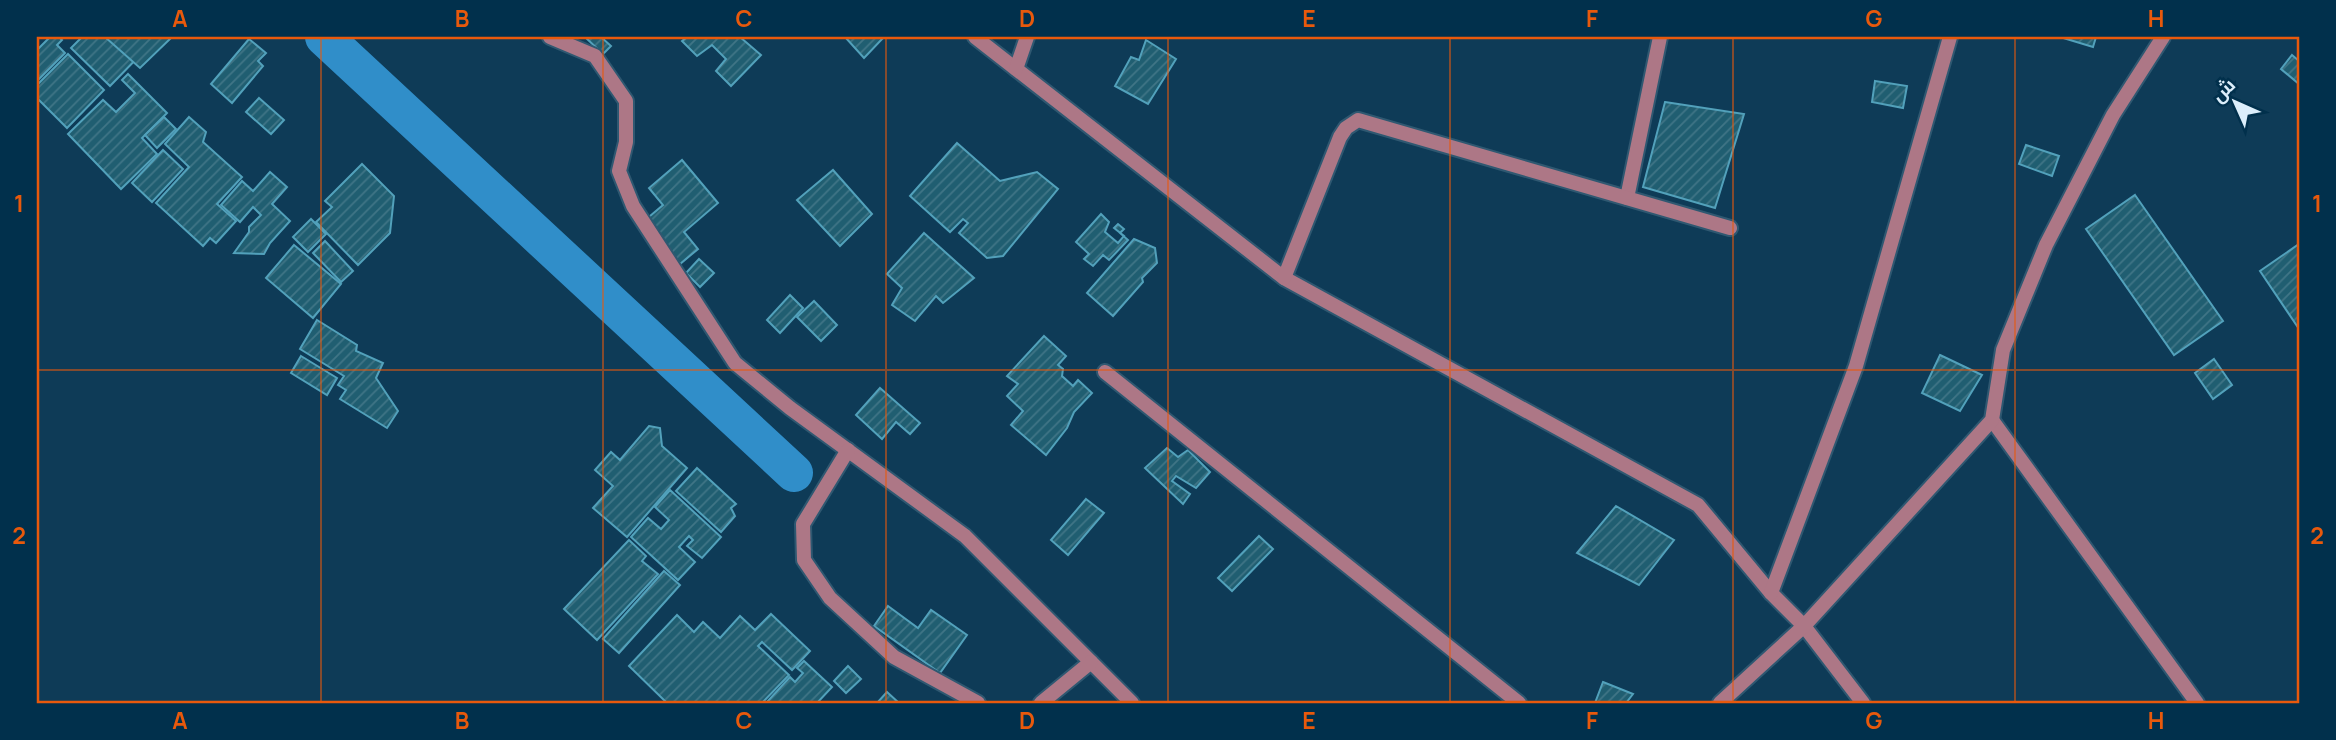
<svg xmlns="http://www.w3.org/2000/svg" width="2336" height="740" font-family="Manrope,Cairo,sans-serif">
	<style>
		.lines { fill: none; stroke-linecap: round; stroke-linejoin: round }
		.canal { stroke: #308ec9; stroke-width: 38 }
		.building { fill: url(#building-hatch); stroke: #52a1bb; stroke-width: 2 }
		.street-casing { stroke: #2f5871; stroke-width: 18 }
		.street { stroke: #ad7786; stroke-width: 14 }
		.grid { fill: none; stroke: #e8590c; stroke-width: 2; stroke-opacity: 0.55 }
		.neatline { fill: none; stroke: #e8590c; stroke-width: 2.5 }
		.grid-label { font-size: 23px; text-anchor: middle; font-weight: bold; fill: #e8590c }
	</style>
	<defs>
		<pattern id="building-hatch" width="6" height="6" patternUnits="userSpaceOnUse" patternTransform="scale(1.75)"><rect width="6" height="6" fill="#205e71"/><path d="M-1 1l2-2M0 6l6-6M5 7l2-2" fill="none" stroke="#407586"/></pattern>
	</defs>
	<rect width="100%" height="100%" fill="#0e3b57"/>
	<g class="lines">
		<!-- canal -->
		<polyline class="canal" points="324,37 794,473"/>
	</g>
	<!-- building -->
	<g class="building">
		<polygon points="50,37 59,37 62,40 57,45 65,53 37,81 37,50"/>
		<polygon points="82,37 136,37 147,48 110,86 71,48"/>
		<polygon points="105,37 172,37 140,68"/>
		<polygon points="585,37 601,37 611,46 603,54"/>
		<polygon points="687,37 740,37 761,55 731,86 716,71 726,59 712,45 697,56 682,41"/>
		<polygon points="845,37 884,37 864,58"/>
		<polygon points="2060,37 2096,37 2093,47"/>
		<polygon points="249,39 266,53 258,61 263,66 232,103 211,84"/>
		<polygon points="1146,40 1176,59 1148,104 1115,86 1131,57 1139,60"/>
		<polygon points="68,54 104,90 67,128 37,98 37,85"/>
		<polygon points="2292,55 2299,61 2299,84 2281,69"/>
		<polygon points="128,74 167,113 142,138 157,154 121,189 68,134 103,100 116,112 135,93 122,80"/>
		<polygon points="1875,81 1907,86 1903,108 1872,102"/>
		<polygon points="259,98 284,120 271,134 246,112"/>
		<polygon points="1665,102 1744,114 1715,208 1643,187"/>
		<polygon points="164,117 176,129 157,148 145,135"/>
		<polygon points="189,117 206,132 203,142 242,177 217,204 236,221 216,243 210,238 203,246 156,203 189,167 165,144"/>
		<polygon points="957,143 1000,181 1037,172 1058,189 1003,256 987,258 959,233 968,223 963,219 950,232 910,196"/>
		<polygon points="2026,145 2059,156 2052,176 2019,164"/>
		<polygon points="163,150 183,169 152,202 132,183"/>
		<polygon points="682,160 718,203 684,232 698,249 680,264 644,221 663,205 649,188"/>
		<polygon points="362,164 394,196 390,233 358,265 316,222 332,207 325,201"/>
		<polygon points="833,170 872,214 840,246 797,200"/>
		<polygon points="270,172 287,187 272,204 290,221 270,243 264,254 234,253 249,232 249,227 261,215 253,207 240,222 221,205 242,181 253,191"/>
		<polygon points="2135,195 2223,321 2174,355 2086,229"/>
		<polygon points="1101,214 1109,222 1105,232 1118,243 1124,236 1114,228 1118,224 1124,229 1120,233 1128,240 1109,260 1103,255 1093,266 1084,259 1089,254 1076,242"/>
		<polygon points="311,219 326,234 308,252 293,237"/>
		<polygon points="924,233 974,278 943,303 936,296 915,321 892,305 902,288 887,274"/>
		<polygon points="1134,239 1155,248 1157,263 1142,278 1143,282 1113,316 1087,293"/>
		<polygon points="325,241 353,271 341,282 313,253"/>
		<polygon points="2299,244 2299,329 2260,271"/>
		<polygon points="294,245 341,284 313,318 266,278"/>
		<polygon points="699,259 714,273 700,287 686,273"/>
		<polygon points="790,295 803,308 780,333 767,320"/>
		<polygon points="814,301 837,325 821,341 797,317"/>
		<polygon points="317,320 357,345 356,351 383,363 376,378 398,411 387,428 340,399 346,390 338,385 344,376 300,349"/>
		<polygon points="1044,336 1066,356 1058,365 1063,369 1062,376 1073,386 1078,380 1092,393 1074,412 1067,428 1046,455 1011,425 1023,411 1007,396 1018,384 1007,376"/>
		<polygon points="1940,355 1982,375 1960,411 1922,393"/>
		<polygon points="301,356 337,378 327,395 291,373"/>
		<polygon points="2214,359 2232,385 2213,399 2195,373"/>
		<polygon points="880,388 920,423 910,434 896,422 882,439 856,415"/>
		<polygon points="649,426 660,428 662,446 687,468 627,537 593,508 613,486 595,470 611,452 620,460"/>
		<polygon points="1167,448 1178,457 1188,450 1210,472 1196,488 1176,476 1172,481 1190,494 1183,504 1145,468"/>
		<polygon points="697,468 736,504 731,508 735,516 721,532 676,491"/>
		<polygon points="670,490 721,537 702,558 687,546 693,540 689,536 679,547 695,562 678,580 631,537 648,518 661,529 669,520 655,507"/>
		<polygon points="1086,499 1104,513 1068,555 1051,540"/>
		<polygon points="1616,506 1674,540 1639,585 1577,553"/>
		<polygon points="1259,536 1273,549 1232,591 1218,578"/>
		<polygon points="629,540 646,556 642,561 658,574 597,640 564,609"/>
		<polygon points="664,571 680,585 619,653 603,639"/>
		<polygon points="888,606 918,628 931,610 967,635 940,673 874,626"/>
		<polygon points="771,614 810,651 792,670 762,642 758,646 789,675 762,703 667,703 629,666 677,615 694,632 703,622 720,638 740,616 755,630"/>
		<polygon points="804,661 832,687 817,703 766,703 790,677 795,682 803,673 797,668"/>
		<polygon points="848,666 861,679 846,693 834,681"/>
		<polygon points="1603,682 1633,694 1626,703 1595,703"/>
		<polygon points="887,692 899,703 877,703"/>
	</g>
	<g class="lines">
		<!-- street casing -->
		<g class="street-casing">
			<g id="street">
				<polyline points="550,37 595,56 626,101 626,142 619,171 633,206 735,363 790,408 965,536 1132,703"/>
				<polyline points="975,37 1284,278 1698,505 1771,593 1804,626 1863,703"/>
				<polyline points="1016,69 1027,37"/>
				<polyline points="1627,198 1660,37"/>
				<polyline points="1284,278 1340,137 1346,128 1358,120 1730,228"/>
				<polyline points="1105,372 1519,703"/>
				<polyline points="1992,420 2197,703"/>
				<polyline points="848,450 803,524 804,560 830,598 894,657 978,703"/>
				<polyline points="1771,593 1856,366 1950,37"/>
				<polyline points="1041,703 1091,662"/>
				<polyline points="1720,703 1804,626 1992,420 2003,350 2046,245 2113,115 2163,37"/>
			</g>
		</g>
		<!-- street -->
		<use href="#street" class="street"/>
	</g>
	<!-- grid -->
	<path class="grid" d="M321,37V703M603,37V703M886,37V703M1168,37V703M1450,37V703M1733,37V703M2015,37V703M37,370H2299"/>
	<!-- border -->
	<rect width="2336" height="740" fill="none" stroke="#01304c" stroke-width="77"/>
	<!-- north arrow -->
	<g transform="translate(2235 102) rotate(315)" stroke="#01304c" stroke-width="5" paint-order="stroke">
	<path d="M0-5L12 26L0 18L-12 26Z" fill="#dceefb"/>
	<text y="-10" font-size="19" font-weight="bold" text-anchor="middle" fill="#dceefb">ش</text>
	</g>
	<rect x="38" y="38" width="2260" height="664" class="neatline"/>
	<g class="grid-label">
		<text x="180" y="27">A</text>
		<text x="462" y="27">B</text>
		<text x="744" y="27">C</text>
		<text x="1027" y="27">D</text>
		<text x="1309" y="27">E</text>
		<text x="1592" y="27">F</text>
		<text x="1874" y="27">G</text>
		<text x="2156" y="27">H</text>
		<text x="19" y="212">1</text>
		<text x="2317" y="212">1</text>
		<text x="19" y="544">2</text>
		<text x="2317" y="544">2</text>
		<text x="180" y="729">A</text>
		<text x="462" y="729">B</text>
		<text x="744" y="729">C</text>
		<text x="1027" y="729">D</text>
		<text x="1309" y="729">E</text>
		<text x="1592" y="729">F</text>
		<text x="1874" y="729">G</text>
		<text x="2156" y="729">H</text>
	</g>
</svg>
